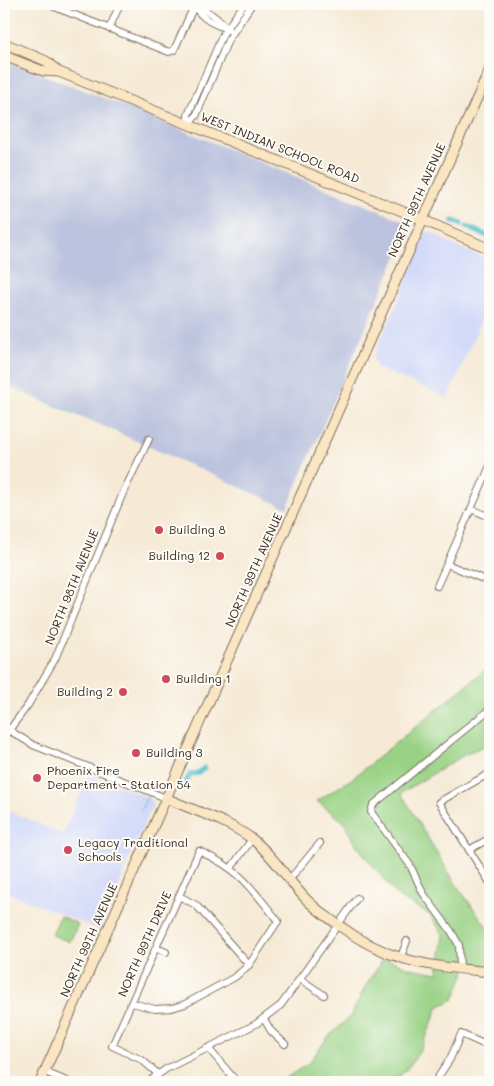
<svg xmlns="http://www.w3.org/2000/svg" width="494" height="1086" font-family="Mali,sans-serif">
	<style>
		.built { fill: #d2d9f9 }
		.industrial { fill: #bcc3de }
		.green { fill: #99d285; stroke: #6a7e52 }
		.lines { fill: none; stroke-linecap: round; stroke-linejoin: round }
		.stream { stroke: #51bccc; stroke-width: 1 }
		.canal { stroke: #51bccc; stroke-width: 5.5 }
		.street-casing { stroke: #7c6d5e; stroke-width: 8 }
		.secondary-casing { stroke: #7c6d5e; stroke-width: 11 }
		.street { stroke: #fff; stroke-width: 6 }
		.secondary { stroke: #fbe6c4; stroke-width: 9 }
		.poi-dot { fill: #d1495b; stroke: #fdfcf7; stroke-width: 2 }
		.labels { text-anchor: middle; stroke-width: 4; stroke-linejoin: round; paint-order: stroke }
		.street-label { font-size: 12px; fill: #3b2a1e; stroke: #fdfcf7 }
		.poi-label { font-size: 12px; fill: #3b2a1e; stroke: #fdfcf7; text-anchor: start }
	</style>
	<rect width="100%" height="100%" fill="#fdfcf7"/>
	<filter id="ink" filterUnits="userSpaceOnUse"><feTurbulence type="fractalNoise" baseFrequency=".02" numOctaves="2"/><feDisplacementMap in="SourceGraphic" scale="10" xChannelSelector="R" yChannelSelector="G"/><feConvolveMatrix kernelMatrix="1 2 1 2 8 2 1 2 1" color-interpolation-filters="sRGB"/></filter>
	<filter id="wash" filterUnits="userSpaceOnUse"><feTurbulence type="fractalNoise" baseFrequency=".0096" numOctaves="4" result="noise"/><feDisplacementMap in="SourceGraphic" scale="20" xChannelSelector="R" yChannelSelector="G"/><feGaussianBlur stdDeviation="1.12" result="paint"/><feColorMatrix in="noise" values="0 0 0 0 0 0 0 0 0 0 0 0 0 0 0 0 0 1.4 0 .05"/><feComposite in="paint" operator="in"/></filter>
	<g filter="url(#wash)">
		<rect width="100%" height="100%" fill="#f6ead6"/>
		<!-- built -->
		<g class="built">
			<polygon points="429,231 456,247 490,259 490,319 483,317 448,398 376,367 373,357 405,286 407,270 423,234"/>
			<polygon points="89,774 149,798 153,804 125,866 120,883 100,930 4,891 4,809 63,834"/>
		</g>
		<!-- industrial -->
		<polygon class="industrial" points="4,60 119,104 411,224 287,508 4,382"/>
		<!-- green -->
		<g class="green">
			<path d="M490,666V743L464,755L401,793L457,886L490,931V966L466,964L464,975L454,999L438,1007C428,1032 418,1066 392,1081C385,1085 295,1082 280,1082L309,1063L327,1038L351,1016L365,987L384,958L410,968L438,973L444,935L430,915L398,897L357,846L344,822L317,801L353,778Z"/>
			<polygon points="60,916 78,924 70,942 52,935"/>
		</g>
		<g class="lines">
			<!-- stream -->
			<g class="stream">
				<polyline points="4,384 85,418"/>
				<polyline points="141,810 147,797"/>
			</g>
			<!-- canal -->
			<g class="canal">
				<polyline points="453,221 461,224"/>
				<polyline points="467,227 490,237"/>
				<polyline points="183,788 190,774 198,773 204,768"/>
			</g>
		</g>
	</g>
	<g filter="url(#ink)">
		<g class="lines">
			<!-- street casing -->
			<g class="street-casing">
				<g id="street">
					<polyline points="47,4 169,52 174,50 195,4"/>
					<path d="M194,6C209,10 218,19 229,30"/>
					<path d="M194,6C202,18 213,25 227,28"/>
					<polyline points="109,29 120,4"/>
					<polyline points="188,124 196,116 228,40 252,4"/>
					<polyline points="188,124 188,115 223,34 244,4"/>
					<polyline points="471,509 490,517"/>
					<polyline points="447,564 490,582"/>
					<polyline points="437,586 490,466"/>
					<polyline points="4,727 33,745 166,798"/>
					<polyline points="4,737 28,705 55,659 123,493 149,439"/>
					<polyline points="490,773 439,802 490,883"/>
					<polyline points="469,850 490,838"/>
					<polyline points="231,868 252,839"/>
					<polyline points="289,880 320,843"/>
					<polyline points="179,896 196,905 249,965"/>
					<polyline points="156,948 166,952"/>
					<polyline points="400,959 407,941"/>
					<polyline points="460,969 459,945 451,931 423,893 410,865 371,812 373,805 490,709"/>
					<polyline points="300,979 324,995"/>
					<path d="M132,1003L155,1009L172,1008L185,1004L235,977L249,965L278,921C250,886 241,870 199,851C170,916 141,981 112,1046L142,1060L158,1074"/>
					<polyline points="264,1019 271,1031 285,1044"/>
					<polyline points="208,1048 237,1082"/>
					<polyline points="45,1072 69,1082"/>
					<polyline points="148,1082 166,1069 256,1024 281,1005 357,898"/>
					<polyline points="435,1082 450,1059 461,1034 490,1047"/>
				</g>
			</g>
			<!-- secondary casing -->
			<g class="secondary-casing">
				<g id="secondary">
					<polyline points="4,43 46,61 59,72 414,216 490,249"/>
					<polyline points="4,56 43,71 59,72"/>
					<path d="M166,798C194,811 227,820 252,839C273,855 287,879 305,898C314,908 326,916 337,924C391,964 427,965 490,972"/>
					<polyline points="40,1082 490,69"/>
				</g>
			</g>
			<!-- street -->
			<use href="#street" class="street"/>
			<!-- secondary -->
			<use href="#secondary" class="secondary"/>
		</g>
	</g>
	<!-- markers -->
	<g class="poi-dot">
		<circle cx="159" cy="530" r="5"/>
		<circle cx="220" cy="556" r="5"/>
		<circle cx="166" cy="679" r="5"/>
		<circle cx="123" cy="692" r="5"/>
		<circle cx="136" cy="753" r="5"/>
		<circle cx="37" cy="778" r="5"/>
		<circle cx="68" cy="850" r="5"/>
	</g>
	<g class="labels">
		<!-- street labels -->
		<g class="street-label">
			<text transform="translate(280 148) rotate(22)" y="4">WEST INDIAN SCHOOL ROAD</text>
			<text transform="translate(417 200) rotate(-66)" y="4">NORTH 99TH AVENUE</text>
			<text transform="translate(254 570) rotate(-66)" y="4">NORTH 99TH AVENUE</text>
			<text transform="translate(72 587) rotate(-68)" y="4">NORTH 98TH AVENUE</text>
			<text transform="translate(89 940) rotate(-66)" y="4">NORTH 99TH AVENUE</text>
			<text transform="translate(145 944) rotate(-66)" y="4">NORTH 99TH DRIVE</text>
		</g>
		<!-- poi labels -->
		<g class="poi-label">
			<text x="169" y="534">Building 8</text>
			<text x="210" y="560" text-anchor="end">Building 12</text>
			<text x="176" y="683">Building 1</text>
			<text x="113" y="696" text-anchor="end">Building 2</text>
			<text x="146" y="757">Building 3</text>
			<text x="47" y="775">Phoenix Fire<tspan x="47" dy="14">Department - Station 54</tspan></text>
			<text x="78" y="847">Legacy Traditional<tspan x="78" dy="14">Schools</tspan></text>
		</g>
	</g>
	<!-- margin -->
	<rect width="494" height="1086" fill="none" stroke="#fdfcf7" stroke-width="20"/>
</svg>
